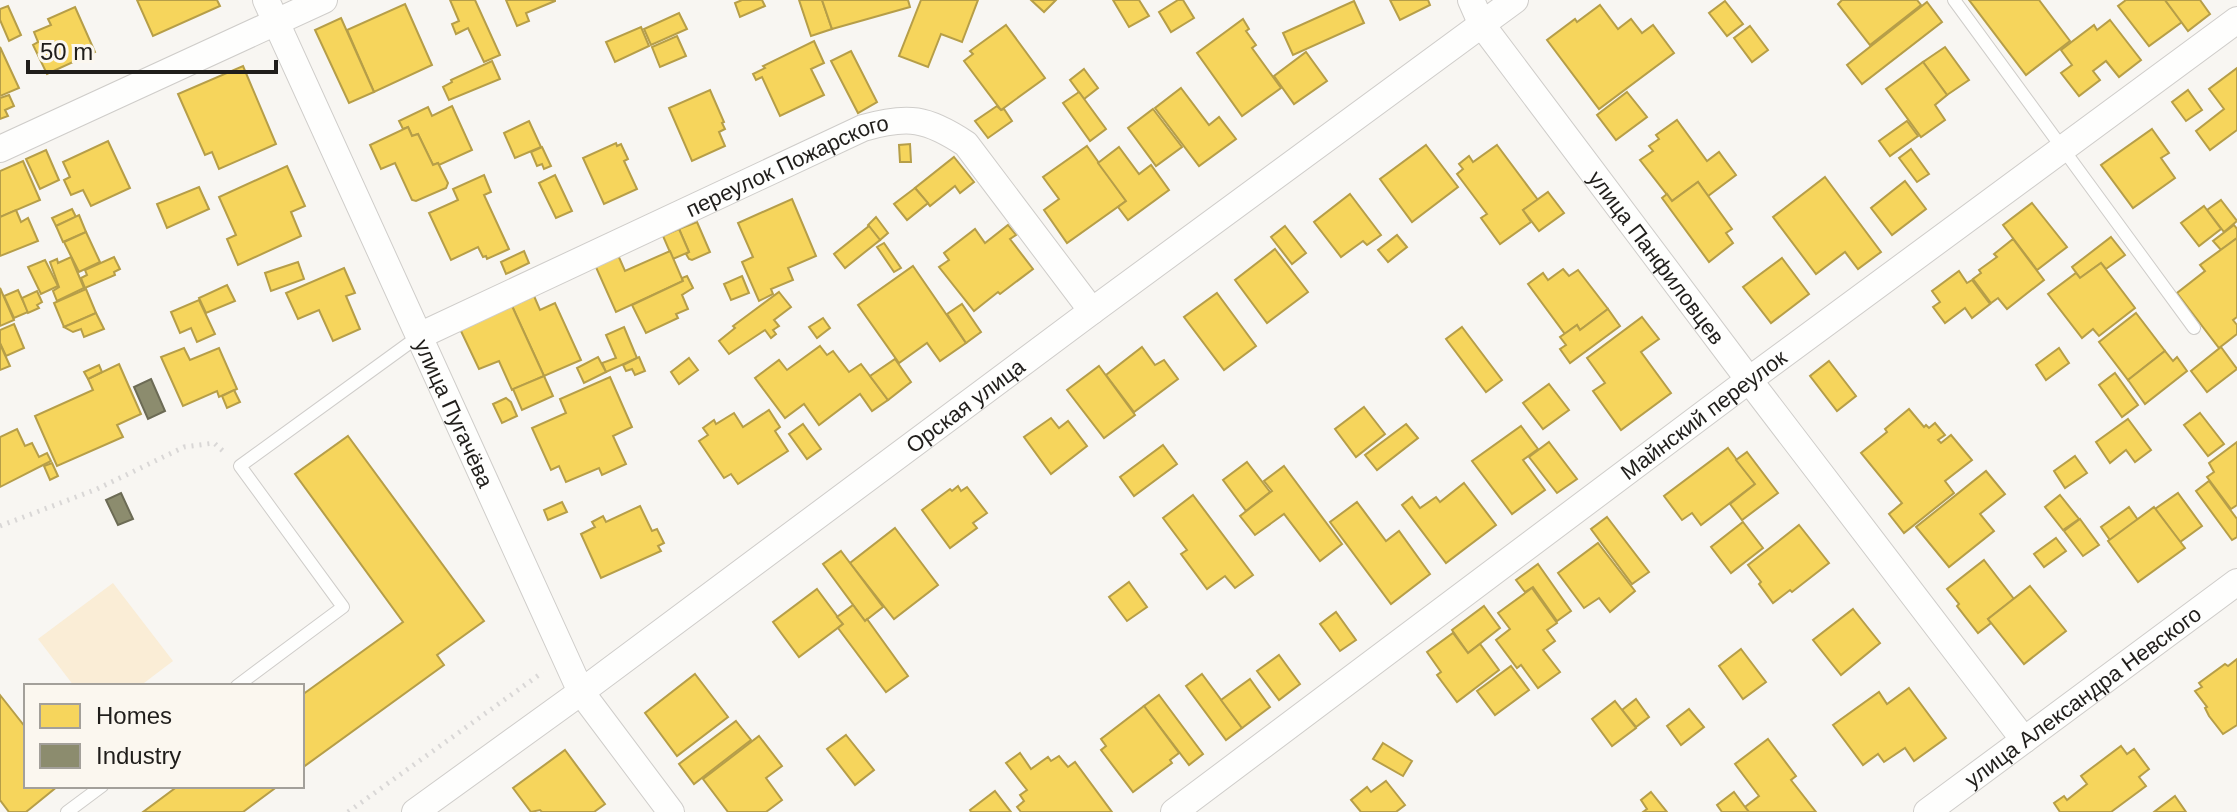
<svg xmlns="http://www.w3.org/2000/svg" width="2237" height="812" font-family="Helvetica,sans-serif">
	<style>
		.green { fill: #faedd6 }
		.homes { fill: #f6d55c; stroke: #b69e48; stroke-width: 2 }
		.industry { fill: #8c8c6e; stroke: #6c6b55; stroke-width: 2 }
		.lines { fill: none; stroke-linecap: round; stroke-linejoin: round }
		.service-casing { stroke: #cfcdca; stroke-width: 14 }
		.minor-casing { stroke: #cfcdca; stroke-width: 28 }
		.path { stroke: #d9d7d6; stroke-width: 5; stroke-dasharray: 2 6; stroke-linecap: butt }
		.service { stroke: #fefefd; stroke-width: 12 }
		.minor { stroke: #fefefd; stroke-width: 26 }
		.labels { text-anchor: middle; stroke-width: 8; stroke-linejoin: round; paint-order: stroke }
		.street-label { font-size: 22px; fill: #201e1b; stroke: #fbf7ef }
	</style>
	<rect width="100%" height="100%" fill="#f8f6f2"/>
	<!-- green -->
	<polygon class="green" points="113,583 173,661 140,686 74,686 38,639"/>
	<!-- homes -->
	<g class="homes">
		<polygon points="137,0 217,0 220,6 153,36"/>
		<polygon points="450,0 475,0 500,55 484,62 468,28 456,34 452,24 459,21"/>
		<polygon points="506,0 555,0 555,1 526,13 529,21 517,26"/>
		<polygon points="742,0 762,0 765,6 740,17 735,3"/>
		<polygon points="799,0 822,0 832,29 811,36"/>
		<polygon points="822,0 908,0 910,7 832,29"/>
		<polygon points="921,0 978,0 962,42 941,34 928,67 899,56"/>
		<polygon points="1031,0 1056,0 1044,12"/>
		<polygon points="1113,0 1139,0 1149,16 1129,27"/>
		<polygon points="1178,0 1183,0 1194,18 1171,32 1159,12"/>
		<polygon points="1390,0 1428,0 1430,5 1400,20"/>
		<polygon points="1842,0 1917,0 1921,5 1870,45 1838,4"/>
		<polygon points="1969,0 2039,0 2070,41 2026,75"/>
		<polygon points="2126,0 2165,0 2182,22 2149,46 2118,6"/>
		<polygon points="2165,0 2200,0 2210,14 2188,31"/>
		<polygon points="1354,1 1364,23 1293,55 1283,33"/>
		<polygon points="1725,1 1743,24 1727,36 1709,13"/>
		<polygon points="1927,2 1942,22 1862,84 1847,65"/>
		<polygon points="405,4 432,65 374,92 347,30"/>
		<polygon points="1600,5 1618,29 1631,19 1642,33 1653,25 1674,53 1599,109 1547,40 1575,19 1577,22"/>
		<polygon points="8,6 21,35 9,41 0,20 0,9"/>
		<polygon points="75,7 95,52 47,74 33,45 38,42 34,32 51,25 48,19"/>
		<polygon points="679,13 687,29 651,45 644,29"/>
		<polygon points="341,18 374,92 349,103 315,30"/>
		<polygon points="1243,19 1249,29 1246,31 1256,45 1252,48 1281,88 1242,116 1197,53"/>
		<polygon points="2110,20 2141,60 2119,77 2106,61 2093,71 2100,80 2079,96 2061,73 2072,65 2061,50 2094,25 2097,30"/>
		<polygon points="1006,25 1045,78 1001,110 964,61 973,54 970,51"/>
		<polygon points="1750,26 1768,50 1752,62 1734,38"/>
		<polygon points="641,27 649,46 615,62 606,42"/>
		<polygon points="677,36 686,56 660,67 652,47"/>
		<polygon points="814,41 824,63 811,69 824,95 780,116 762,77 756,80 753,74 765,68 763,66"/>
		<polygon points="0,47 19,88 0,96"/>
		<polygon points="1945,47 1969,80 1947,95 1923,62"/>
		<polygon points="851,51 877,102 858,113 831,61"/>
		<polygon points="1306,52 1327,81 1294,104 1274,76"/>
		<polygon points="492,61 500,79 449,100 443,87 452,82 451,80"/>
		<polygon points="1923,62 1947,95 1935,105 1945,120 1921,137 1886,89"/>
		<polygon points="243,66 276,144 219,169 212,152 205,155 178,94"/>
		<polygon points="2237,68 2237,130 2210,150 2196,131 2224,109 2209,89"/>
		<polygon points="1084,69 1098,88 1084,99 1070,80"/>
		<polygon points="1181,88 1209,125 1219,117 1236,139 1199,166 1155,108"/>
		<polygon points="710,90 724,122 722,123 725,129 719,132 725,146 692,161 669,108"/>
		<polygon points="2188,90 2202,110 2186,121 2172,102"/>
		<polygon points="1079,92 1106,129 1090,141 1063,103"/>
		<polygon points="1627,92 1647,117 1616,140 1597,115"/>
		<polygon points="9,95 14,106 5,110 8,116 0,119 0,98"/>
		<polygon points="452,106 472,150 439,165 438,163 433,165 418,134 412,136 408,127 403,129 399,121 428,107 432,116"/>
		<polygon points="997,106 1001,110 1004,109 1012,121 988,138 975,121"/>
		<polygon points="1153,109 1182,147 1156,166 1128,128"/>
		<polygon points="1677,120 1707,161 1719,152 1736,175 1708,196 1698,182 1672,201 1640,160 1653,151 1649,146 1659,139 1656,135"/>
		<polygon points="529,121 541,147 515,158 504,133"/>
		<polygon points="1907,121 1918,136 1890,156 1879,141"/>
		<polygon points="408,127 412,136 418,134 433,165 438,163 448,183 446,188 416,201 412,200 395,163 381,169 370,145"/>
		<polygon points="2152,129 2169,153 2161,158 2175,178 2133,208 2101,165"/>
		<polygon points="108,141 130,188 91,206 83,190 71,195 64,180 70,177 63,162"/>
		<polygon points="616,143 617,146 621,144 628,159 624,161 637,189 604,204 583,158"/>
		<polygon points="910,144 911,162 900,162 899,145"/>
		<polygon points="1426,145 1458,187 1412,222 1380,179"/>
		<polygon points="1497,145 1538,200 1523,210 1531,222 1500,244 1481,218 1487,214 1457,174 1463,169 1459,164 1469,156 1473,162"/>
		<polygon points="1087,146 1126,201 1067,243 1044,210 1059,199 1043,177"/>
		<polygon points="542,147 551,166 544,169 542,164 537,166 531,152"/>
		<polygon points="1119,147 1139,174 1151,165 1169,190 1128,220 1118,207 1126,201 1098,163"/>
		<polygon points="1911,149 1929,174 1917,182 1899,158"/>
		<polygon points="46,150 59,180 40,189 26,159"/>
		<polygon points="954,157 974,182 960,193 955,186 930,206 915,188"/>
		<polygon points="23,161 40,200 0,217 0,171"/>
		<polygon points="287,166 305,206 291,212 301,236 238,265 227,239 236,235 219,197"/>
		<polygon points="484,175 491,192 484,195 509,249 487,259 486,256 483,257 478,247 451,260 429,213 458,200 453,189"/>
		<polygon points="555,175 572,211 556,218 539,183"/>
		<polygon points="1825,177 1881,252 1858,269 1845,252 1816,274 1773,217"/>
		<polygon points="1905,181 1926,209 1892,235 1871,208"/>
		<polygon points="1698,182 1732,229 1726,233 1733,243 1709,262 1662,198 1667,194 1672,201"/>
		<polygon points="199,187 209,209 167,228 157,204"/>
		<polygon points="915,188 928,203 907,220 894,204"/>
		<polygon points="1548,192 1564,213 1539,231 1523,210"/>
		<polygon points="1350,194 1381,235 1367,245 1363,241 1341,257 1314,222"/>
		<polygon points="792,199 816,256 788,268 793,280 771,289 773,294 759,301 742,262 753,257 738,223"/>
		<polygon points="2221,200 2237,221 2224,232 2207,210"/>
		<polygon points="2032,203 2067,247 2037,270 2003,225"/>
		<polygon points="2204,206 2221,229 2199,246 2181,223"/>
		<polygon points="72,209 76,217 56,226 52,218"/>
		<polygon points="16,210 21,222 28,218 38,241 0,256 0,217"/>
		<polygon points="79,215 86,232 63,242 56,226"/>
		<polygon points="876,217 888,233 880,240 868,225"/>
		<polygon points="697,222 710,252 692,260 689,259 686,254 689,252 679,229"/>
		<polygon points="1008,225 1016,235 1010,239 1033,269 1000,294 998,292 974,311 939,267 949,260 944,253 975,229 985,243"/>
		<polygon points="2234,225 2237,229 2237,238 2221,250 2213,241"/>
		<polygon points="869,226 880,240 845,268 834,254"/>
		<polygon points="1285,226 1306,253 1292,264 1271,237"/>
		<polygon points="679,229 689,252 673,259 663,236"/>
		<polygon points="86,232 100,262 79,272 64,242"/>
		<polygon points="1397,235 1407,247 1388,262 1378,250"/>
		<polygon points="2111,237 2125,255 2106,269 2101,263 2080,278 2072,267"/>
		<polygon points="2237,238 2237,317 2233,320 2237,325 2237,334 2219,348 2177,293 2205,271 2200,265"/>
		<polygon points="2013,239 2044,280 2007,309 1998,298 1991,303 1973,279 1981,273 1979,270 1997,257 1994,254"/>
		<polygon points="884,243 901,268 894,272 877,247"/>
		<polygon points="1275,249 1308,292 1267,323 1235,280"/>
		<polygon points="524,251 529,263 506,274 501,262"/>
		<polygon points="670,251 683,281 616,312 595,265 618,255 625,271"/>
		<polygon points="71,257 84,288 57,301 53,291 59,287 50,262 57,259 58,263"/>
		<polygon points="114,257 120,269 114,272 115,275 85,288 81,278 87,275 85,270"/>
		<polygon points="1782,258 1809,294 1771,323 1743,287"/>
		<polygon points="45,260 58,286 41,294 28,267"/>
		<polygon points="298,262 304,279 271,291 265,273"/>
		<polygon points="2101,263 2135,308 2099,336 2093,329 2082,338 2048,294 2076,273 2080,278"/>
		<polygon points="913,266 966,343 940,361 927,343 899,363 858,305"/>
		<polygon points="344,268 355,293 346,296 360,329 333,341 319,310 298,319 286,293"/>
		<polygon points="1563,269 1569,276 1578,270 1608,309 1580,330 1577,325 1565,334 1528,284 1543,273 1548,280"/>
		<polygon points="1959,271 1967,283 1972,280 1990,304 1972,318 1965,308 1945,323 1933,307 1940,302 1932,291"/>
		<polygon points="687,276 693,288 682,295 688,309 676,314 678,318 646,333 632,305 683,281 682,278"/>
		<polygon points="742,276 749,293 731,300 724,284"/>
		<polygon points="227,285 235,301 206,313 199,298"/>
		<polygon points="0,288 14,320 0,326"/>
		<polygon points="86,289 96,313 64,327 54,303"/>
		<polygon points="18,290 28,312 14,318 4,296"/>
		<polygon points="37,291 42,302 37,305 39,308 28,313 22,298"/>
		<polygon points="779,292 791,307 774,320 779,326 773,330 776,334 771,338 765,330 729,354 719,341 735,328 733,326"/>
		<polygon points="1217,293 1256,346 1224,370 1184,317"/>
		<polygon points="534,296 540,310 555,303 581,360 544,376 512,306"/>
		<polygon points="199,300 215,334 197,342 191,328 180,333 171,312"/>
		<polygon points="962,304 981,332 966,343 947,314"/>
		<polygon points="512,306 544,376 512,390 499,361 479,369 460,329"/>
		<polygon points="1608,309 1620,326 1570,363 1560,349 1566,345 1560,337 1577,325 1580,330"/>
		<polygon points="96,313 104,329 84,337 81,329 73,332 64,327"/>
		<polygon points="2136,313 2165,351 2128,380 2099,342"/>
		<polygon points="1642,317 1659,339 1641,352 1671,393 1621,430 1593,391 1605,383 1587,358"/>
		<polygon points="823,318 830,328 817,338 809,327"/>
		<polygon points="14,324 24,348 6,356 0,343 0,330"/>
		<polygon points="624,327 637,358 606,372 602,363 616,358 606,335"/>
		<polygon points="1462,327 1502,380 1486,392 1446,339"/>
		<polygon points="0,344 10,366 0,370"/>
		<polygon points="820,346 827,355 833,351 849,372 861,364 888,400 872,411 860,394 819,425 804,404 785,418 755,378 779,360 787,370"/>
		<polygon points="1142,347 1155,365 1164,360 1178,379 1134,412 1106,375"/>
		<polygon points="2221,347 2237,369 2207,392 2191,371"/>
		<polygon points="184,348 190,360 219,348 237,389 219,397 217,391 183,406 161,357"/>
		<polygon points="2059,348 2069,363 2046,380 2036,365"/>
		<polygon points="2165,351 2173,361 2177,357 2187,371 2145,404 2128,380"/>
		<polygon points="598,357 606,372 584,383 577,368"/>
		<polygon points="639,357 645,371 635,375 632,369 626,371 623,365"/>
		<polygon points="689,358 698,370 679,384 671,372"/>
		<polygon points="895,359 911,382 888,400 870,376"/>
		<polygon points="1829,361 1856,396 1837,411 1810,376"/>
		<polygon points="119,364 141,414 117,425 123,437 57,466 35,416 93,390 88,379"/>
		<polygon points="99,365 102,372 88,379 84,372"/>
		<polygon points="1099,366 1135,415 1104,438 1067,390"/>
		<polygon points="2115,373 2138,405 2122,417 2099,385"/>
		<polygon points="544,376 553,396 522,410 513,389"/>
		<polygon points="610,377 632,427 613,436 626,464 602,475 599,468 566,482 559,466 551,470 532,428 566,413 560,399"/>
		<polygon points="1549,384 1569,410 1543,429 1523,403"/>
		<polygon points="234,390 240,402 227,408 222,396"/>
		<polygon points="506,398 511,402 517,416 502,423 493,404"/>
		<polygon points="1364,407 1385,434 1356,457 1335,429"/>
		<polygon points="1909,409 1924,427 1926,425 1929,428 1935,423 1945,435 1938,440 1941,443 1951,435 1972,460 1945,481 1954,493 1904,533 1889,514 1902,503 1861,453 1887,432 1885,429"/>
		<polygon points="769,410 780,427 775,431 788,451 738,484 731,474 724,478 699,441 708,435 703,428 714,420 716,424 734,413 743,427"/>
		<polygon points="2200,413 2224,444 2208,456 2184,425"/>
		<polygon points="1051,418 1059,428 1068,421 1087,446 1051,474 1024,437"/>
		<polygon points="2128,419 2151,450 2135,462 2126,450 2110,463 2096,442"/>
		<polygon points="803,424 821,449 807,459 789,434"/>
		<polygon points="1406,424 1418,438 1377,470 1365,455"/>
		<polygon points="1521,426 1538,449 1523,460 1545,490 1512,514 1472,461"/>
		<polygon points="17,429 25,446 32,443 39,457 47,453 51,461 0,487 0,437"/>
		<polygon points="348,436 484,621 437,655 444,665 302,768 302,695 403,622 295,474"/>
		<polygon points="1549,442 1577,479 1557,493 1529,457"/>
		<polygon points="2237,442 2237,505 2231,509 2207,477 2214,472 2209,463"/>
		<polygon points="1163,445 1177,464 1134,496 1120,477"/>
		<polygon points="1728,448 1755,484 1701,525 1692,513 1682,520 1664,496"/>
		<polygon points="1747,452 1778,493 1742,520 1730,504 1755,484 1736,460"/>
		<polygon points="2075,456 2087,473 2065,488 2054,471"/>
		<polygon points="1247,462 1270,492 1246,511 1223,480"/>
		<polygon points="52,463 58,476 50,480 44,466"/>
		<polygon points="1284,466 1342,544 1320,561 1284,514 1255,535 1240,516 1272,491 1264,481"/>
		<polygon points="1986,471 2005,494 1980,514 1994,531 1949,567 1916,527"/>
		<polygon points="2209,481 2237,519 2237,537 2232,540 2196,491"/>
		<polygon points="1464,483 1496,525 1446,563 1402,505 1412,497 1420,508 1436,497 1440,502"/>
		<polygon points="958,486 961,491 967,487 987,513 973,523 977,528 950,548 922,510 950,489 952,491"/>
		<polygon points="2178,493 2202,526 2180,542 2155,509"/>
		<polygon points="1193,495 1253,575 1235,588 1225,576 1207,589 1181,554 1187,550 1163,518"/>
		<polygon points="2060,495 2079,519 2063,530 2045,507"/>
		<polygon points="562,502 567,512 548,520 544,510"/>
		<polygon points="1357,502 1386,541 1399,531 1430,574 1391,604 1330,522"/>
		<polygon points="640,506 652,531 657,529 664,543 658,546 661,551 601,578 581,534 595,527 592,522 603,516 606,522"/>
		<polygon points="2129,507 2138,520 2110,540 2101,527"/>
		<polygon points="2154,507 2185,548 2138,582 2108,541"/>
		<polygon points="1607,517 1649,572 1632,584 1591,529"/>
		<polygon points="2080,519 2099,545 2083,556 2064,531"/>
		<polygon points="1743,522 1763,548 1731,573 1711,547"/>
		<polygon points="1799,525 1829,563 1792,592 1790,590 1773,603 1759,584 1761,582 1748,565"/>
		<polygon points="895,528 938,585 894,619 850,563"/>
		<polygon points="2056,538 2066,551 2044,567 2034,554"/>
		<polygon points="1598,543 1635,591 1610,612 1599,598 1584,608 1558,573"/>
		<polygon points="841,551 883,607 865,621 823,564"/>
		<polygon points="1984,560 2014,599 1988,619 1991,623 1978,633 1957,606 1959,604 1947,589"/>
		<polygon points="1538,564 1571,611 1557,621 1533,587 1525,592 1516,580"/>
		<polygon points="1129,582 1147,607 1127,621 1109,597"/>
		<polygon points="2030,586 2066,631 2024,664 1988,619"/>
		<polygon points="1532,588 1557,623 1547,630 1555,641 1543,650 1560,672 1538,688 1521,665 1517,668 1496,640 1510,629 1498,613"/>
		<polygon points="817,589 843,624 799,657 773,622"/>
		<polygon points="853,605 865,621 867,619 908,676 886,692 838,628 843,624 837,617"/>
		<polygon points="1484,606 1500,628 1468,653 1452,630"/>
		<polygon points="1853,609 1880,643 1841,675 1813,640"/>
		<polygon points="1336,612 1356,640 1340,651 1320,624"/>
		<polygon points="1453,633 1468,653 1480,644 1499,670 1457,702 1437,675 1441,672 1427,652"/>
		<polygon points="1741,649 1766,682 1743,699 1719,666"/>
		<polygon points="1279,655 1300,684 1279,700 1257,671"/>
		<polygon points="2237,659 2237,725 2223,734 2209,716 2205,708 2207,707 2195,691 2202,687 2199,683 2225,664 2228,666"/>
		<polygon points="1511,666 1529,690 1495,715 1477,691"/>
		<polygon points="695,674 728,717 677,756 645,713"/>
		<polygon points="1202,674 1242,728 1226,740 1186,686"/>
		<polygon points="1250,679 1270,707 1242,728 1221,700"/>
		<polygon points="1909,688 1946,738 1914,761 1905,748 1884,762 1878,754 1863,765 1833,725 1879,692 1887,704"/>
		<polygon points="0,695 26,728 26,786 58,786 26,812 9,812 0,800"/>
		<polygon points="1159,695 1203,754 1189,765 1144,706"/>
		<polygon points="1636,699 1649,717 1636,727 1622,710"/>
		<polygon points="1615,701 1636,728 1612,746 1592,719"/>
		<polygon points="1144,706 1179,753 1170,760 1172,763 1133,792 1101,750 1106,746 1101,739"/>
		<polygon points="1689,709 1704,727 1681,745 1667,726"/>
		<polygon points="736,721 751,740 694,784 679,764"/>
		<polygon points="846,735 874,770 855,785 827,749"/>
		<polygon points="759,736 782,766 766,778 782,800 766,812 728,812 703,779"/>
		<polygon points="1768,739 1796,776 1791,780 1816,812 1749,812 1745,807 1759,796 1735,764"/>
		<polygon points="1383,743 1412,761 1403,776 1373,759"/>
		<polygon points="2121,746 2127,754 2134,749 2149,769 2139,777 2146,786 2111,812 2060,812 2054,803 2064,796 2067,800 2087,784 2081,776"/>
		<polygon points="565,750 605,804 594,812 542,812 540,810 531,812 513,788"/>
		<polygon points="1020,753 1031,769 1048,757 1051,761 1059,756 1068,767 1075,762 1112,812 1021,812 1017,807 1024,801 1020,795 1027,790 1006,763"/>
		<polygon points="1386,781 1405,805 1396,812 1361,812 1351,800 1367,787 1371,792"/>
		<polygon points="178,786 278,786 243,812 143,812"/>
		<polygon points="995,791 1011,812 971,812 970,810"/>
		<polygon points="1651,792 1667,812 1643,812 1647,809 1641,800"/>
		<polygon points="1734,792 1745,807 1749,812 1722,812 1717,805"/>
		<polygon points="2175,796 2186,812 2154,812"/>
	</g>
	<!-- industry -->
	<g class="industry">
		<polygon points="151,379 165,411 148,419 134,387"/>
		<polygon points="121,493 133,519 118,525 106,500"/>
	</g>
	<g class="lines">
		<!-- service casing -->
		<g class="service-casing">
			<g id="service">
				<polyline points="1954,0 2194,328"/>
				<polyline points="237,686 343,607 240,466 419,336"/>
				<polyline points="67,812 102,786"/>
			</g>
		</g>
		<!-- minor casing -->
		<g class="minor-casing">
			<g id="minor">
				<path id="s1" d="M266,0L581,692L671,812"/>
				<path id="s2" d="M1471,0L1482,25L1749,380L2024,740"/>
				<polyline points="0,149 324,0"/>
				<path id="s3" d="M419,336L863,128C908,115 927,118 966,144L1092,311"/>
				<path id="s4" d="M415,812L581,692L1092,311L1515,0"/>
				<path id="s5" d="M1174,812L1749,380L2237,20"/>
				<path id="s6" d="M1927,812L2237,582"/>
			</g>
		</g>
		<!-- path -->
		<g class="path">
			<polyline points="0,526 97,489 184,447 214,443 224,452"/>
			<polyline points="348,812 543,672"/>
		</g>
		<!-- service -->
		<use href="#service" class="service"/>
		<!-- minor -->
		<use href="#minor" class="minor"/>
	</g>
	<g class="labels">
		<!-- street labels -->
		<g class="street-label">
			<text dy="8" stroke="none"><textPath href="#s3" startOffset="406">переулок Пожарского</textPath></text>
			<text dy="8" stroke="none"><textPath href="#s2" startOffset="318">улица Панфиловцев</textPath></text>
			<text dy="8" stroke="none"><textPath href="#s4" startOffset="684">Орская улица</textPath></text>
			<text dy="8" stroke="none"><textPath href="#s1" startOffset="454">улица Пугачёва</textPath></text>
			<text dy="8" stroke="none"><textPath href="#s5" startOffset="662">Майнский переулок</textPath></text>
			<text dy="8" stroke="none"><textPath href="#s6" startOffset="194">улица Александра Невского</textPath></text>
		</g>
	</g>
	<!-- legend -->
	<rect x="24" y="684" width="280" height="104" fill="#fbf7ef" stroke="#a3a09a" stroke-width="2"/>
	<rect x="40" y="704" width="40" height="24" fill="#f6d55c" stroke="#a3a09a" stroke-width="2"/>
	<text x="96" y="724" font-size="24" fill="#201e1b">Homes</text>
	<rect x="40" y="744" width="40" height="24" fill="#8c8c6e" stroke="#a3a09a" stroke-width="2"/>
	<text x="96" y="764" font-size="24" fill="#201e1b">Industry</text>
	<!-- scale -->
	<path d="M28 60v12h248v-12" fill="none" stroke="#201e1b" stroke-width="4"/>
	<text x="40" y="60" font-size="24" fill="#201e1b" stroke="#fbf7ef" stroke-width="6" paint-order="stroke">50 m</text>
</svg>
